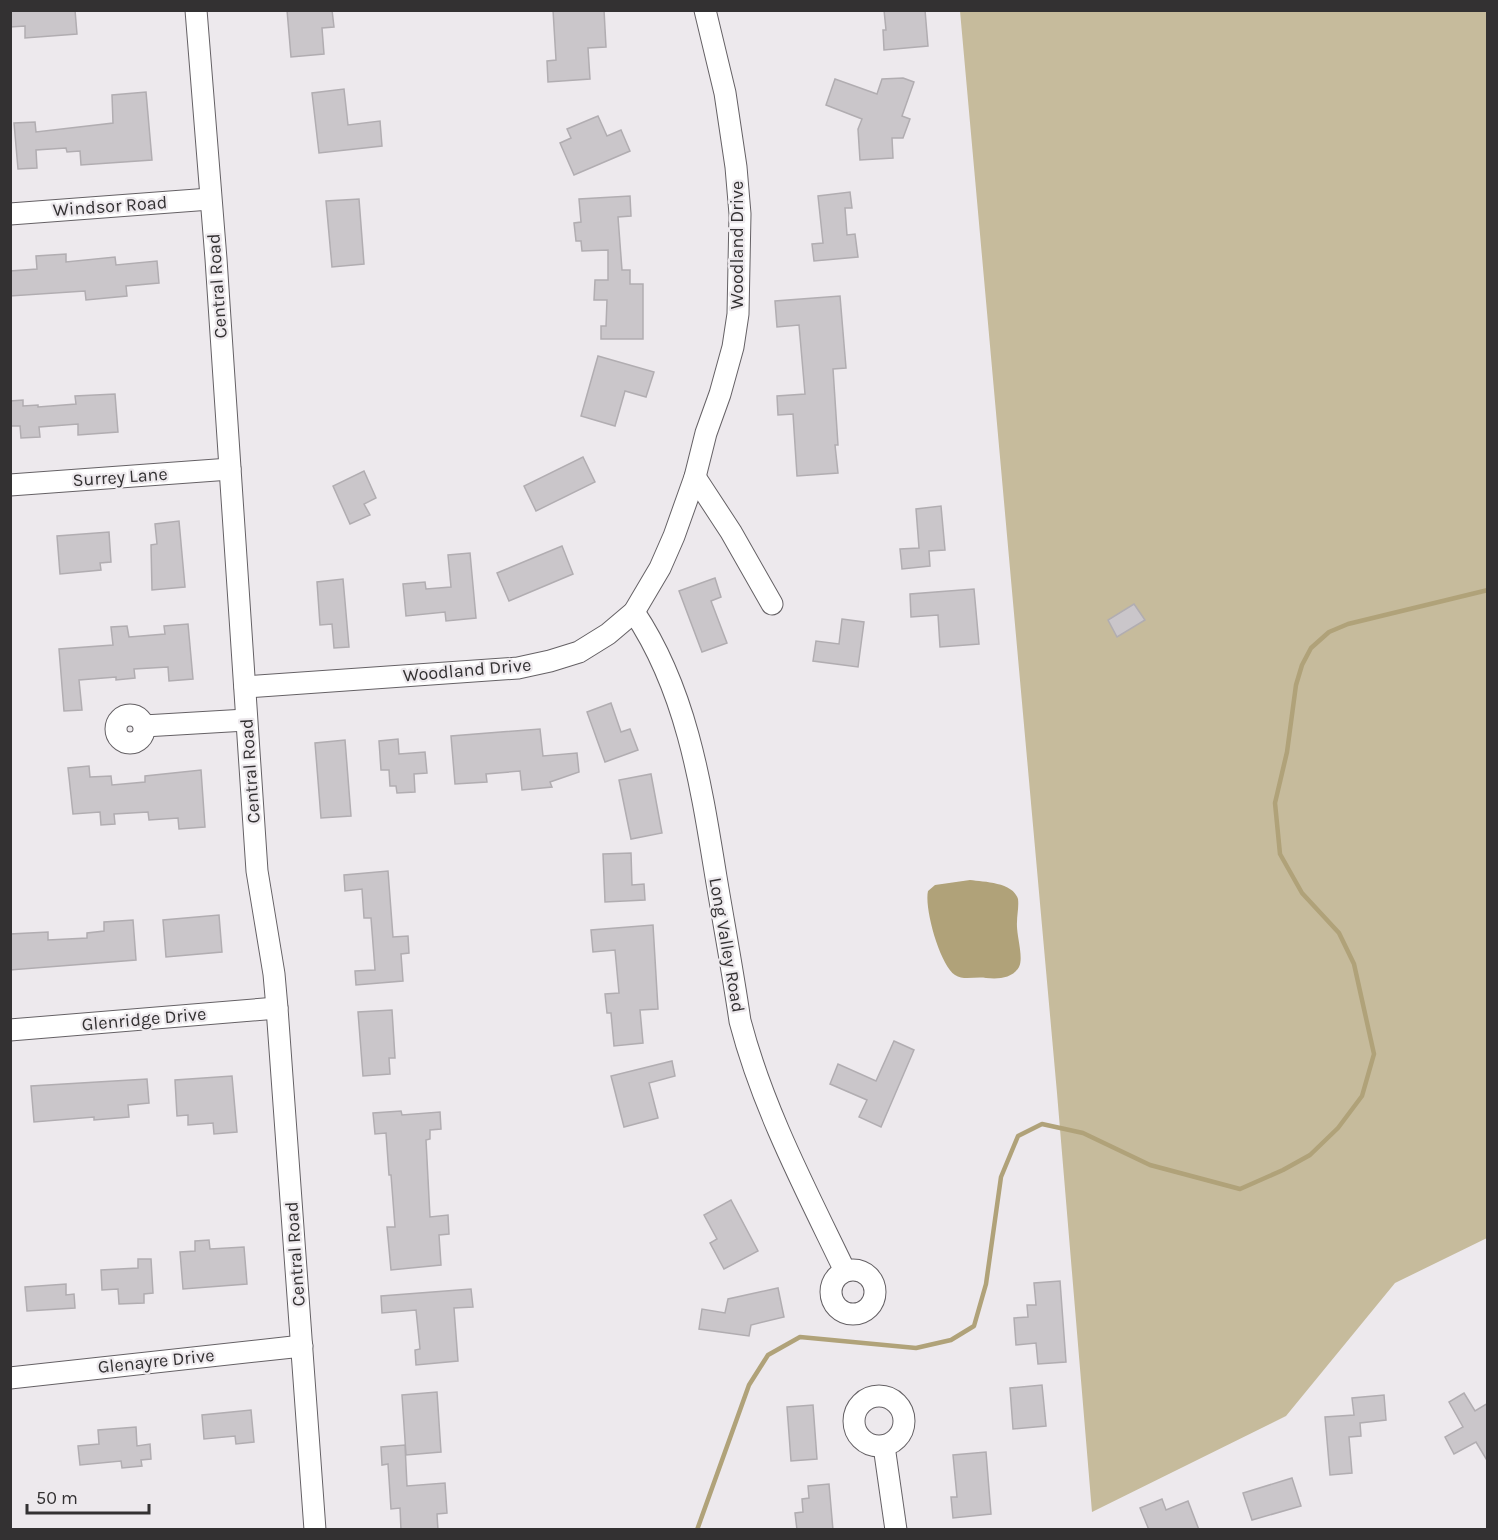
<svg xmlns="http://www.w3.org/2000/svg" width="1498" height="1540" font-family="Karla,sans-serif">
	<style>
		.green { fill: #c6bb9c }
		.water { fill: #b0a279 }
		.lines { fill: none; stroke-linecap: round; stroke-linejoin: round }
		.stream { stroke: #b0a279; stroke-width: 4.5 }
		.building { fill: #cac6ca; stroke: #b1adb1; stroke-width: 1.5 }
		.minor-casing { stroke: #656165; stroke-width: 23 }
		.minor { stroke: #fff; stroke-width: 21 }
		.labels { text-anchor: middle; stroke-width: 4.5; stroke-linejoin: round; paint-order: stroke }
		.street-label { font-size: 18px; fill: #333132; stroke: #ede9ed }
	</style>
	<rect width="100%" height="100%" fill="#ede9ed"/>
	<!-- green -->
	<polygon class="green" points="960,11 1487,11 1487,1238 1395,1283 1286,1416 1092,1512 1057,1093"/>
	<!-- water -->
	<path class="water" d="M970,880C984,882 1013,882 1018,899C1019,906 1017,915 1017,922C1016,935 1024,957 1019,967C1012,979 998,979 986,978C976,976 964,981 955,975C940,965 924,908 928,891L935,885Z"/>
	<g class="lines">
		<!-- stream -->
		<polyline class="stream" points="697,1530 749,1385 768,1355 800,1337 916,1348 951,1340 974,1326 986,1284 1001,1177 1018,1136 1042,1124 1083,1133 1150,1165 1240,1189 1283,1170 1310,1155 1338,1128 1362,1096 1374,1054 1354,964 1339,933 1302,893 1280,854 1275,803 1287,752 1296,685 1302,665 1311,648 1329,632 1348,624 1488,590"/>
	</g>
	<!-- building -->
	<g class="building">
		<polygon points="10,10 75,10 77,34 25,38 25,26 10,27"/>
		<polygon points="287,10 332,10 334,27 322,28 324,54 291,57"/>
		<polygon points="553,10 604,10 606,47 588,48 590,79 548,82 547,61 556,60"/>
		<polygon points="884,10 925,10 928,46 884,50 883,30 886,30"/>
		<polygon points="903,78 914,82 902,116 910,119 903,138 892,138 893,158 860,160 858,129 862,119 826,105 835,79 877,94 882,79"/>
		<polygon points="344,89 348,125 380,121 382,146 319,153 312,93"/>
		<polygon points="146,92 152,160 81,165 80,151 67,152 66,148 36,150 37,168 18,169 14,123 35,122 36,132 113,123 112,95"/>
		<polygon points="598,116 607,136 621,130 630,151 574,175 560,143 571,138 567,129"/>
		<polygon points="850,192 852,208 845,208 847,235 855,234 858,257 814,261 812,244 823,243 818,196"/>
		<polygon points="630,196 631,216 618,217 622,270 630,270 630,284 643,284 643,339 601,339 601,326 606,326 607,300 594,300 595,280 608,280 608,250 582,251 581,241 576,241 574,223 581,222 579,199"/>
		<polygon points="359,199 364,264 332,267 326,201"/>
		<polygon points="66,254 66,262 115,257 116,265 157,261 159,283 126,286 127,296 86,300 85,291 10,296 10,271 37,269 36,256"/>
		<polygon points="840,296 846,368 833,369 838,445 835,445 838,473 797,476 793,414 778,415 777,396 805,394 799,325 777,327 775,301"/>
		<polygon points="598,356 654,372 646,397 625,391 615,426 581,416"/>
		<polygon points="115,394 118,432 78,435 78,424 39,427 40,437 21,438 20,426 10,426 10,401 23,400 23,406 38,405 38,407 76,404 75,396"/>
		<polygon points="583,457 595,482 536,511 524,486"/>
		<polygon points="364,471 376,498 364,504 370,515 350,524 333,486"/>
		<polygon points="941,506 945,550 929,551 930,566 902,569 900,549 919,548 916,509"/>
		<polygon points="179,521 185,587 152,590 151,545 157,544 155,524"/>
		<polygon points="109,532 111,562 100,563 101,570 60,574 57,536"/>
		<polygon points="562,546 573,574 509,601 497,573"/>
		<polygon points="470,553 476,618 446,621 445,612 406,616 403,584 425,582 426,589 451,587 448,555"/>
		<polygon points="715,578 721,597 711,601 727,643 702,652 679,591"/>
		<polygon points="343,579 349,647 334,648 332,624 320,625 317,582"/>
		<polygon points="974,589 979,644 940,647 938,615 911,617 910,594"/>
		<polygon points="1134,604 1145,620 1117,637 1108,620"/>
		<polygon points="842,619 864,622 858,667 813,661 816,641 839,644"/>
		<polygon points="188,624 193,679 169,681 168,667 134,669 135,678 116,680 116,677 79,680 82,710 64,711 59,649 113,645 111,627 127,626 129,637 165,634 164,626"/>
		<polygon points="611,703 621,732 630,729 638,750 605,762 587,712"/>
		<polygon points="540,729 543,756 577,753 579,772 550,782 552,787 522,790 520,771 486,774 487,782 455,784 451,736"/>
		<polygon points="398,739 399,754 425,752 427,773 414,774 415,792 397,793 396,786 390,786 389,770 381,770 379,741"/>
		<polygon points="345,740 351,816 321,818 315,743"/>
		<polygon points="89,766 90,777 111,776 112,785 145,782 145,776 201,770 205,827 179,829 178,818 149,820 148,812 114,814 115,824 101,825 100,812 73,814 68,768"/>
		<polygon points="651,774 662,833 631,839 619,780"/>
		<polygon points="631,853 632,885 644,884 645,900 605,902 603,854"/>
		<polygon points="388,871 393,937 408,936 409,953 401,954 403,981 356,985 355,971 375,970 371,918 364,918 362,889 345,891 344,875"/>
		<polygon points="219,915 222,952 166,957 163,920"/>
		<polygon points="133,920 136,960 10,970 10,934 48,932 48,940 87,938 87,933 104,931 104,922"/>
		<polygon points="653,925 658,1009 640,1010 643,1043 614,1046 611,1013 607,1013 605,994 619,993 615,950 593,952 591,930"/>
		<polygon points="392,1010 395,1058 389,1058 390,1074 363,1076 358,1012"/>
		<polygon points="894,1041 914,1050 881,1127 859,1117 867,1100 830,1084 838,1064 876,1081"/>
		<polygon points="672,1061 675,1076 649,1083 658,1118 624,1127 611,1076"/>
		<polygon points="232,1076 237,1132 214,1134 213,1123 188,1125 188,1115 177,1116 175,1080"/>
		<polygon points="147,1079 149,1103 128,1105 129,1117 94,1120 94,1117 34,1122 31,1086"/>
		<polygon points="401,1111 402,1115 440,1112 441,1129 430,1130 430,1139 426,1140 430,1217 448,1215 449,1234 439,1235 441,1265 391,1270 387,1227 395,1227 391,1175 389,1175 386,1133 375,1134 373,1113"/>
		<polygon points="731,1200 758,1251 724,1269 710,1243 717,1239 704,1215"/>
		<polygon points="209,1240 210,1249 244,1247 247,1284 183,1289 180,1252 195,1251 195,1241"/>
		<polygon points="138,1259 151,1259 153,1293 144,1294 144,1303 119,1304 118,1289 102,1290 101,1270 138,1268"/>
		<polygon points="1060,1281 1066,1362 1038,1364 1036,1343 1016,1345 1014,1318 1028,1317 1027,1305 1036,1305 1034,1283"/>
		<polygon points="66,1284 66,1295 74,1294 75,1308 27,1311 25,1287"/>
		<polygon points="778,1288 784,1317 751,1325 749,1336 699,1329 702,1309 725,1313 728,1299"/>
		<polygon points="471,1289 473,1307 454,1308 458,1361 416,1365 415,1350 420,1349 416,1310 382,1313 381,1296"/>
		<polygon points="1042,1385 1046,1426 1013,1429 1010,1388"/>
		<polygon points="437,1392 441,1452 406,1455 402,1395"/>
		<polygon points="1464,1393 1475,1411 1488,1403 1488,1462 1476,1442 1454,1454 1445,1437 1463,1427 1449,1402"/>
		<polygon points="1384,1395 1386,1420 1360,1423 1361,1436 1349,1437 1352,1473 1330,1475 1325,1417 1354,1415 1352,1398"/>
		<polygon points="813,1405 817,1459 791,1461 787,1407"/>
		<polygon points="251,1410 254,1442 236,1444 235,1436 204,1439 202,1415"/>
		<polygon points="136,1427 137,1446 150,1444 151,1459 141,1460 142,1466 122,1468 121,1461 80,1465 78,1446 99,1444 98,1430"/>
		<polygon points="405,1445 407,1486 445,1483 447,1513 437,1514 438,1530 401,1530 400,1508 391,1509 388,1464 382,1465 381,1447"/>
		<polygon points="986,1452 991,1514 953,1518 951,1497 957,1497 953,1455"/>
		<polygon points="1292,1478 1301,1506 1252,1520 1243,1493"/>
		<polygon points="829,1484 833,1530 797,1530 795,1513 803,1512 802,1499 809,1498 808,1486"/>
		<polygon points="1162,1499 1166,1510 1188,1501 1199,1530 1149,1530 1140,1508"/>
	</g>
	<g class="lines">
		<!-- minor casing -->
		<g class="minor-casing">
			<g id="minor">
				<polyline points="196,10 216,259 257,871 274,974 277,1008 315,1530"/>
				<polyline points="10,214 210,199"/>
				<polyline points="695,477 731,532 772,604"/>
				<polyline points="10,485 230,469"/>
				<path d="M634,612C687,691 701,785 716,877C724,925 733,973 740,1021C763,1109 806,1190 845,1271"/>
				<polyline points="245,687 518,668 550,661 579,652 608,634 634,612 660,568 674,536 695,477 706,433 720,394 733,347 738,314 740,214 736,167 725,93 705,10"/>
				<circle cx="130" cy="729" r="14"/>
				<polyline points="144,726 246,720"/>
				<polyline points="10,1030 277,1008"/>
				<circle cx="853" cy="1292" r="22"/>
				<polyline points="10,1378 302,1346"/>
				<circle cx="879" cy="1421" r="25"/>
				<polyline points="884,1446 896,1530"/>
			</g>
		</g>
		<!-- minor -->
		<use href="#minor" class="minor"/>
	</g>
	<g class="labels">
		<!-- street labels -->
		<g class="street-label">
			<text transform="translate(110 206) rotate(-4)" y="6">Windsor Road</text>
			<text transform="translate(737 245) rotate(-90)" y="6">Woodland Drive</text>
			<text transform="translate(217 286) rotate(-94)" y="6">Central Road</text>
			<text transform="translate(120 477) rotate(-4)" y="6">Surrey Lane</text>
			<text transform="translate(467 670) rotate(-5)" y="6">Woodland Drive</text>
			<text transform="translate(250 771) rotate(-94)" y="6">Central Road</text>
			<text transform="translate(727 945) rotate(80)" y="6">Long Valley Road</text>
			<text transform="translate(144 1019) rotate(-5)" y="6">Glenridge Drive</text>
			<text transform="translate(295 1254) rotate(-94)" y="6">Central Road</text>
			<text transform="translate(156 1361) rotate(-6)" y="6">Glenayre Drive</text>
		</g>
	</g>
	<!-- border -->
	<rect width="1498" height="1540" fill="none" stroke="#333132" stroke-width="24"/>
	<!-- scale -->
	<path d="M27 1504v9h122v-9" fill="none" stroke="#333132" stroke-width="3"/>
	<text x="36" y="1504" font-size="18" fill="#333132" stroke="#ede9ed" stroke-width="4.5" paint-order="stroke">50 m</text>
</svg>
